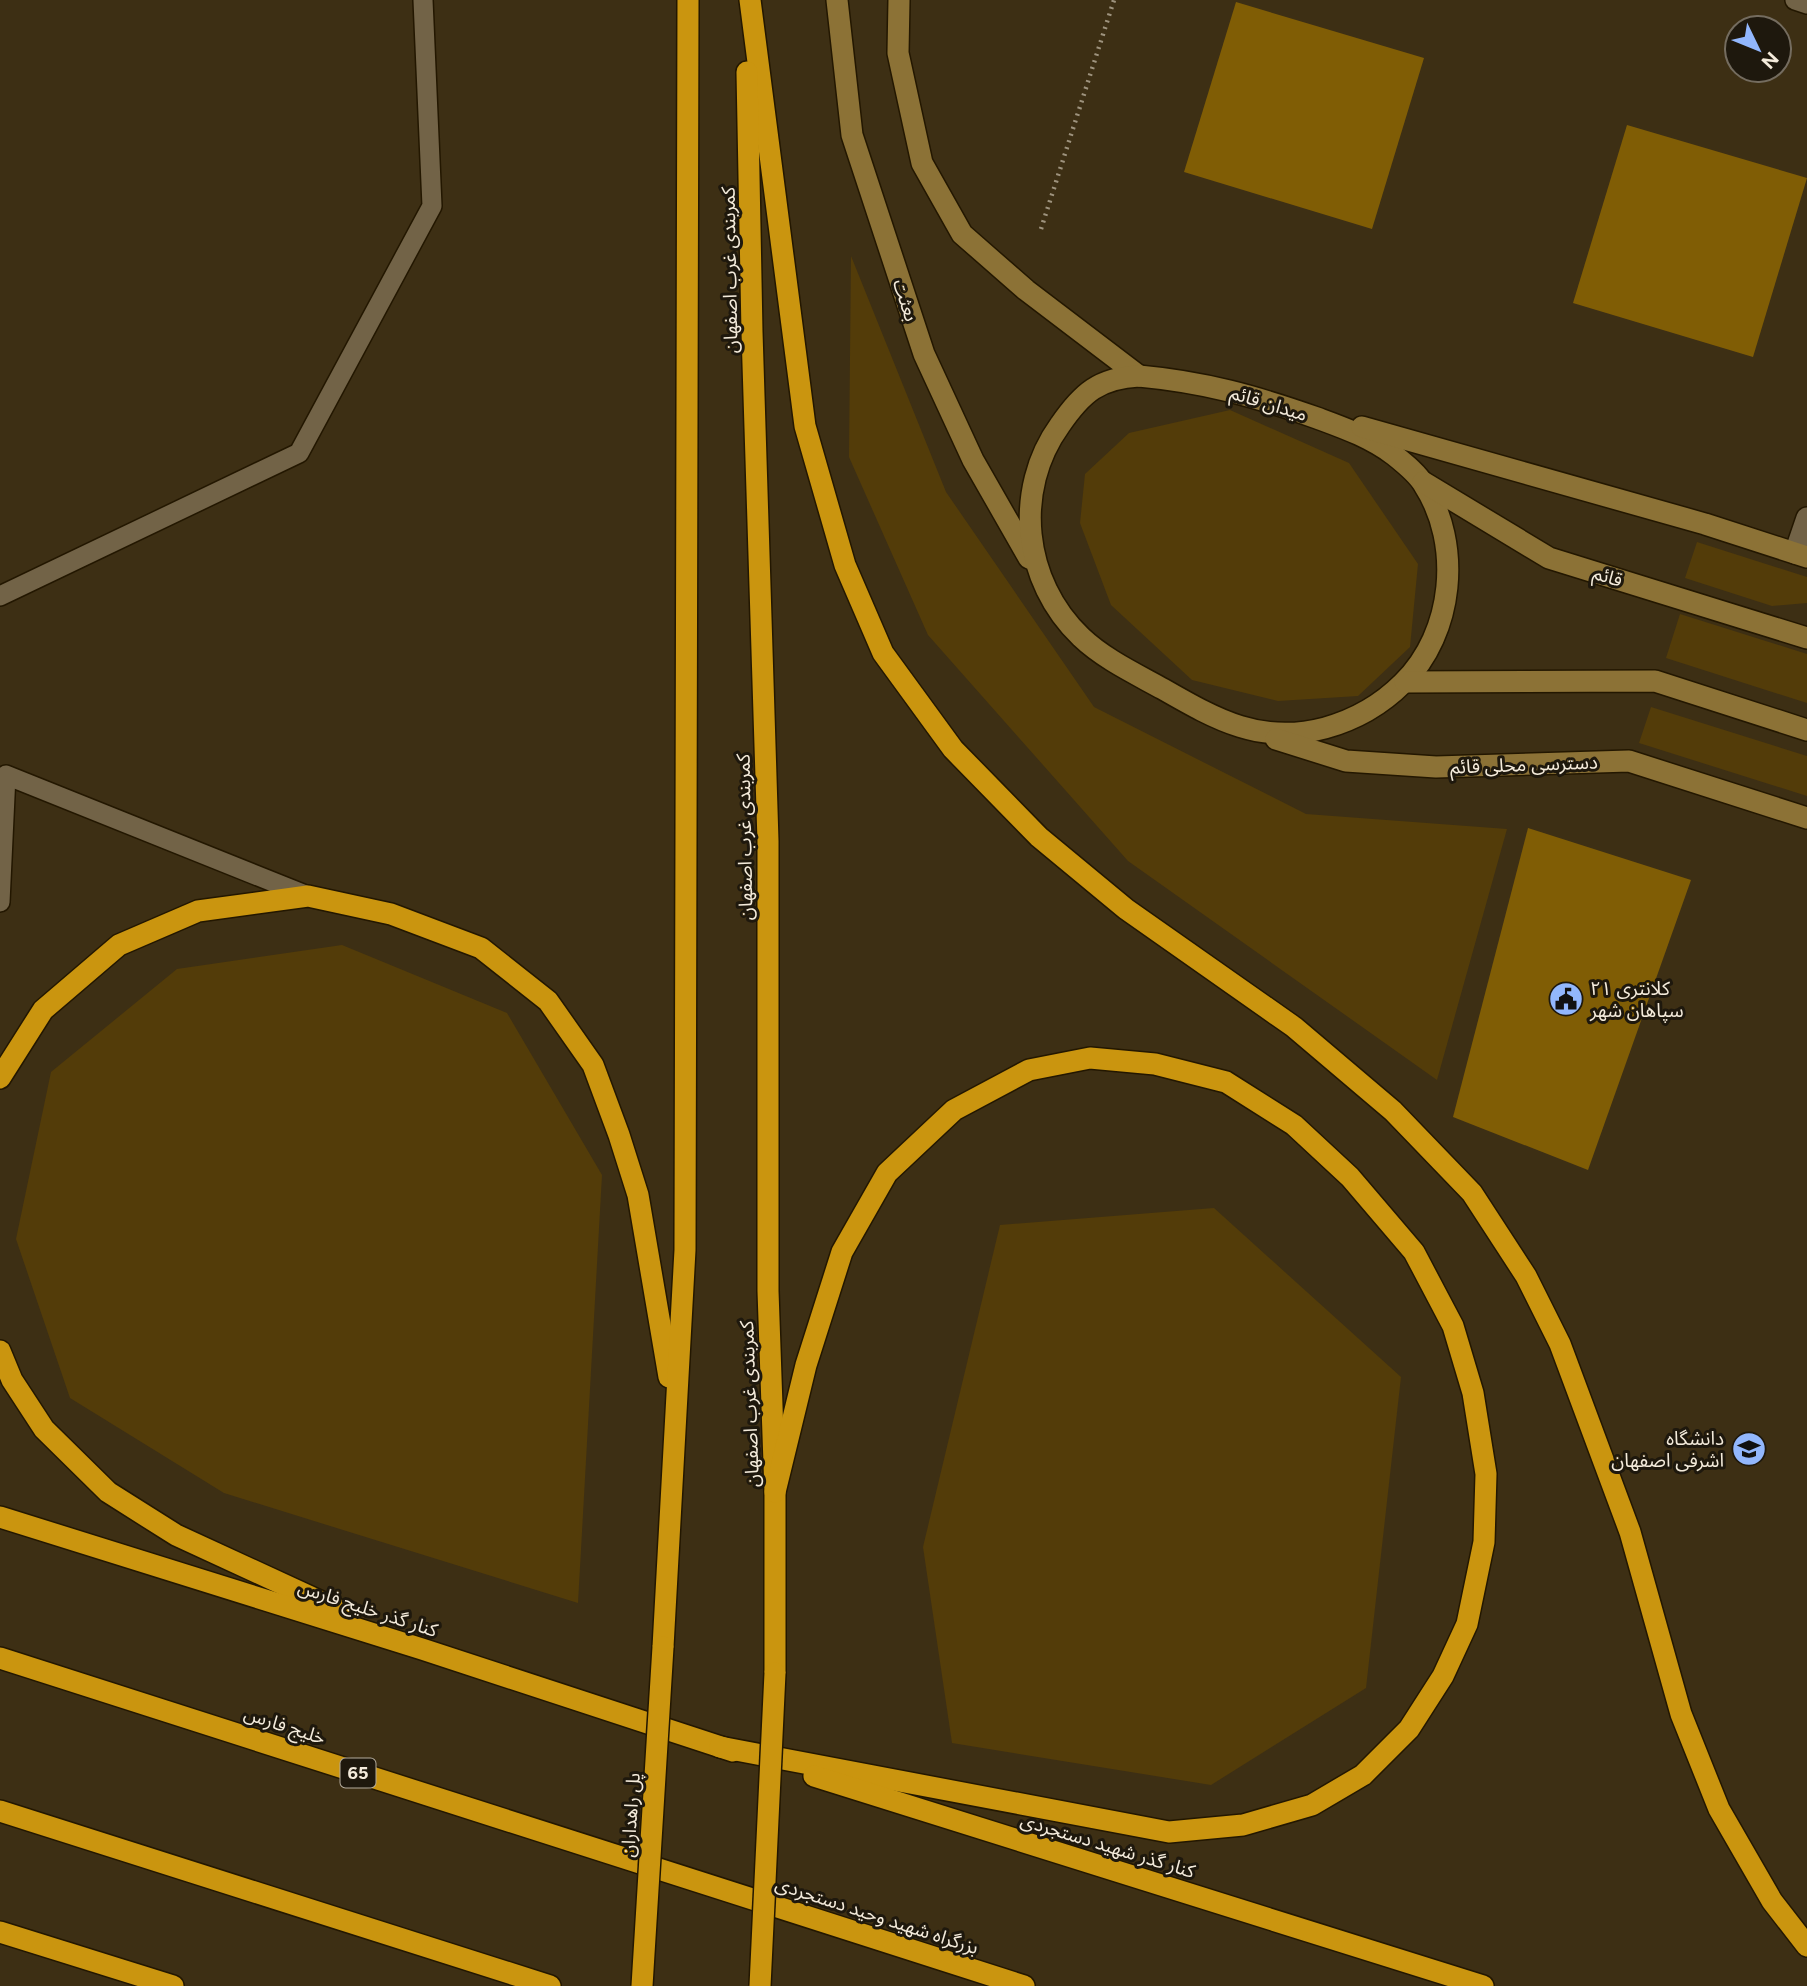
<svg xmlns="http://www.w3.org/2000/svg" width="1807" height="1986" font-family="Figtree,'Noto Sans Arabic',sans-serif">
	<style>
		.green { fill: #533c09 }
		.building { fill: #805d05 }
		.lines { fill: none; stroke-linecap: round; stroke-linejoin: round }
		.lane-casing { stroke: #231700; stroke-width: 22 }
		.street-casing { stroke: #231700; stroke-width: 24 }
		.secondary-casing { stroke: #231700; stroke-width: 24 }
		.highway-casing { stroke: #231700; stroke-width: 24 }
		.path { stroke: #9e937e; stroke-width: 4.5; stroke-dasharray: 2 5; stroke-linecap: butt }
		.lane { stroke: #726347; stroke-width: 19 }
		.street { stroke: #726347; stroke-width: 21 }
		.secondary { stroke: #8c7236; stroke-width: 21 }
		.highway { stroke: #ca950f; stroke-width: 21 }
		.highway-bridge-casing { stroke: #231700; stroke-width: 24; stroke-linecap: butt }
		.highway-bridge { stroke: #ca950f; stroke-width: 21 }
		.labels { text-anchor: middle; stroke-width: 6; stroke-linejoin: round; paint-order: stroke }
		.shield { fill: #1e180d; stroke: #b4ac9d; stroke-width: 2 }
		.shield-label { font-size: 18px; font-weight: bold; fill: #f4ebdb }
		.street-label { font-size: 19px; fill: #f4ebdb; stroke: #1e180d }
		.poi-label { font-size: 19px; fill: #f4ebdb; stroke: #1e180d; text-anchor: start }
	</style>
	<rect width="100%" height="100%" fill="#3d2f14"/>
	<!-- green -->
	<g class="green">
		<polygon points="851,256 946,492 1094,707 1306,814 1507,829 1437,1080 1128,861 928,635 849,457"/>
		<polygon points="1230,410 1349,463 1418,564 1410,647 1358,696 1278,701 1192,680 1111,605 1080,523 1085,474 1129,433"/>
		<polygon points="1697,542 1807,577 1807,603 1772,606 1685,578"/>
		<polygon points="1680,614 1807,654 1807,703 1666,658"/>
		<polygon points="1651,707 1807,756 1807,796 1639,743"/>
		<polygon points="342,945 507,1013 602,1175 578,1603 224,1493 70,1398 16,1239 51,1072 177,969"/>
		<polygon points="1214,1208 1401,1377 1366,1688 1211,1785 952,1743 923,1547 1000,1225"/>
	</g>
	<!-- building -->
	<g class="building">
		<polygon points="1236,2 1424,58 1372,229 1184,172"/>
		<polygon points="1627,125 1807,178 1753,357 1573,303"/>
		<polygon points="1528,828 1691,880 1588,1170 1453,1117"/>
	</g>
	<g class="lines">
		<!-- lane casing -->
		<g class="lane-casing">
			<g id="lane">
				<polyline points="1795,0 1807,4"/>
				<polyline points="0,596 299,453 432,206 423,0"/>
				<polyline points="0,902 6,775 308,896"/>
			</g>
		</g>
		<!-- street casing -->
		<g class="street-casing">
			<polyline id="street" points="1795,553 1807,518"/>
		</g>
		<!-- secondary casing -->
		<g class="secondary-casing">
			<g id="secondary">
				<polyline points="837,0 852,135 924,354 973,460 1029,558"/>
				<polyline points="899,0 898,53 922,163 962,234 1026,290 1139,376"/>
				<path d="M1139,376C1204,382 1255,396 1317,418C1344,428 1370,437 1394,455C1404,463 1418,474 1424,485C1462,544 1454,633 1403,683C1381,705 1354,720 1325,728C1261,745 1217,720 1163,689C1136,674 1104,659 1081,637C1023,582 1013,490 1060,425C1082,393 1099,378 1139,376Z"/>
				<polyline points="1362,427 1705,524 1807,557"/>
				<polyline points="1423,482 1549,558 1807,638"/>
				<polyline points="1405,682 1655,681 1807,730"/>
				<polyline points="1276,739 1346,761 1436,767 1629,761 1807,818"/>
			</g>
		</g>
		<!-- highway casing -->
		<g class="highway-casing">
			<g id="highway">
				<polyline points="750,0 805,426 845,565 883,653 953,749 1039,837 1126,909 1294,1027 1393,1111 1472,1193 1526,1276 1560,1344 1630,1532 1681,1714 1719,1809 1772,1901 1807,1946"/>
				<polyline points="747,72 752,332 768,841 768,1291 775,1492 775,1673"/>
				<polyline points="0,1078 43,1010 119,945 198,911 308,896 391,914 481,948 548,1001 593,1065 619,1135 638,1195 669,1377"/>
				<polyline points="0,1351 12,1380 44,1429 108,1492 176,1535 341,1611"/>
				<polyline points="0,1517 422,1649 733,1751"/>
				<polyline points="663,1647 685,1250 688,0"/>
				<polyline points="0,1658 1024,1986"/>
				<polyline points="720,1747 1169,1832 1243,1825 1312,1805 1363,1775 1409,1729 1443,1676 1467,1624 1484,1542 1486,1474 1473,1393 1453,1326 1414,1252 1350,1177 1294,1125 1226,1082 1155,1064 1090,1058 1029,1070 954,1110 887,1173 842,1252 806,1365 775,1492"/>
				<polyline points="814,1776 1483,1986"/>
				<polyline points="0,1811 550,1986"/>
				<polyline points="0,1932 173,1986"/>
			</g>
		</g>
		<!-- path -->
		<polyline class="path" points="1041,229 1114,0"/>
		<!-- lane -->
		<use href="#lane" class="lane"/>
		<!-- street -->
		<use href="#street" class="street"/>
		<!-- secondary -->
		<use href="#secondary" class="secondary"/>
		<!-- highway -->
		<use href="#highway" class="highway"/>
		<!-- highway-bridge casing -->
		<g class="highway-bridge-casing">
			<g id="highway-bridge">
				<polyline points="642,1986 663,1647"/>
				<polyline points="760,1986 775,1673"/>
			</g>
		</g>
		<!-- highway-bridge -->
		<use href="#highway-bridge" class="highway-bridge"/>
	</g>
	<!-- icons -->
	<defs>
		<g id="civic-disc" transform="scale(1.75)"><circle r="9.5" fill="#92b7fd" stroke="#1e180d"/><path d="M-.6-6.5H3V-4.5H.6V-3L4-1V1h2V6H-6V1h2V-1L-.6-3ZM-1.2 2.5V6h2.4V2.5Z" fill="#111"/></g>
		<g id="university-disc" transform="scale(1.75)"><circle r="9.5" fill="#92b7fd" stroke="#1e180d"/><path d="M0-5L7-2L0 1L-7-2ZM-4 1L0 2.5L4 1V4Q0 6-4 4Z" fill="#111"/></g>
	</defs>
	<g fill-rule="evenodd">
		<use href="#civic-disc" x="1566" y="999"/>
		<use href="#university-disc" x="1749" y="1449"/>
	</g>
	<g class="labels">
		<!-- shield labels -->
		<rect class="shield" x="340.5" y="1758.5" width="35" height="29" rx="5"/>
		<g class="shield-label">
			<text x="358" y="1779">65</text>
		</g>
		<!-- street labels -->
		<g class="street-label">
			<text transform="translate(729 270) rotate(-91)" y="7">کمربندی غرب اصفهان</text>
			<text transform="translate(906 300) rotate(72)" y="7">بعثت</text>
			<text transform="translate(1269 403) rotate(17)" y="7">میدان قائم</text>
			<text transform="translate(1608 576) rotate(17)" y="7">قائم</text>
			<text transform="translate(1524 764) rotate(-2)" y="7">دسترسی محلی قائم</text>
			<text transform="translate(744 837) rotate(-91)" y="7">کمربندی غرب اصفهان</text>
			<text transform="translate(749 1404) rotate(-92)" y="7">کمربندی غرب اصفهان</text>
			<text transform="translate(368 1608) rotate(18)" y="7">کنار گذر خلیج فارس</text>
			<text transform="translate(285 1725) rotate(18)" y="7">خلیج فارس</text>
			<text transform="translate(630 1815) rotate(-86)" y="7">پل راهداران</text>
			<text transform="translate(1108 1845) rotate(17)" y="7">کنار گذر شهید دستجردی</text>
			<text transform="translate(877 1915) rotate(18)" y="7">بزرگراه شهید وحید دستجردی</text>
		</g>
		<!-- poi labels -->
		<g class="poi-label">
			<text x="1590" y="995">کلانتری ۲۱<tspan x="1590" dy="22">سپاهان شهر</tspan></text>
			<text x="1724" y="1445" text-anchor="end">دانشگاه<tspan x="1724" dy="22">اشرفی اصفهان</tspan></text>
		</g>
	</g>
	<!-- north arrow -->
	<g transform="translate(1758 49) rotate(133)"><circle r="33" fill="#1e180d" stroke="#746c5f" stroke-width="2"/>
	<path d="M0-5L12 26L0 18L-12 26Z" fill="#92b7fd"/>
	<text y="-10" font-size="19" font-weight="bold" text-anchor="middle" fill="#f4ebdb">N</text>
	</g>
</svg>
